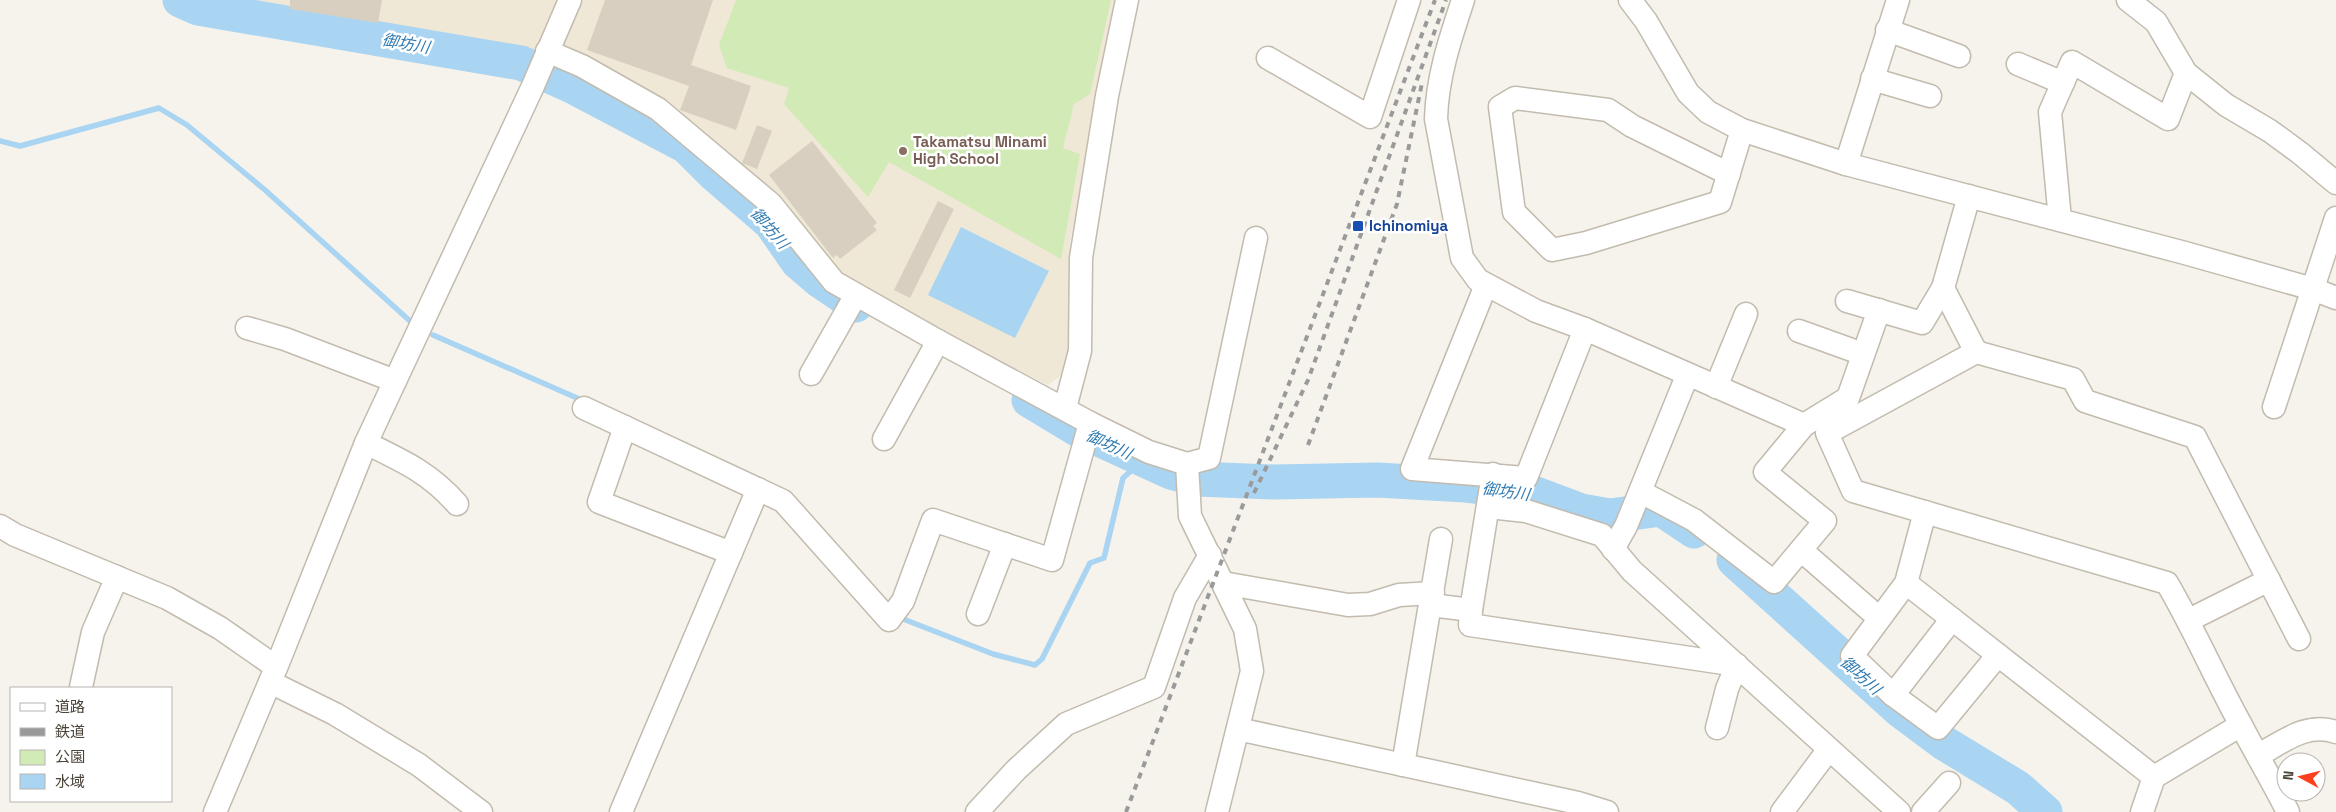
<svg xmlns="http://www.w3.org/2000/svg" width="2336" height="812" font-family="'Space Grotesk','Noto Sans JP',sans-serif">
	<style>
		.education { fill: #efe8d6 }
		.green { fill: #d2eab5 }
		.water { fill: #a9d4f2 }
		.lines { fill: none; stroke-linecap: round; stroke-linejoin: round }
		.stream { stroke: #a9d4f2; stroke-width: 5.5 }
		.river { stroke: #a9d4f2; stroke-width: 35 }
		.building { fill: #d8cfc1 }
		.street-casing { stroke: #c2bbae; stroke-width: 25 }
		.street { stroke: #fff; stroke-width: 22 }
		.rail { stroke: #9a9a9a; stroke-width: 4; stroke-dasharray: 6 6; stroke-linecap: butt }
		.education-dot { fill: #8d6e63; stroke: #fff; stroke-width: 2 }
		.transit-dot { fill: #1a4fb4; stroke: #fff; stroke-width: 2 }
		.labels { text-anchor: middle; stroke-width: 5; stroke-linejoin: round; paint-order: stroke }
		.education-label { font-size: 15px; font-weight: bold; fill: #785e54; stroke: #fff; text-anchor: start }
		.transit-label { font-size: 15px; font-weight: bold; fill: #164399; stroke: #fff; text-anchor: start }
		.water-label { font-size: 16px; font-style: italic; fill: #2e7ab2; stroke: #fff }
	</style>
	<rect width="100%" height="100%" fill="#f6f3ec"/>
	<!-- education -->
	<polygon class="education" points="196,0 1118,0 1070,242 1071,319 1066,372 1048,385 838,278 663,105 539,52 314,21 205,4"/>
	<!-- green -->
	<polygon class="green" points="736,0 1111,0 1090,94 1074,104 1063,148 1080,154 1061,259 889,162 868,197 784,104 789,88 727,68 719,45"/>
	<!-- water -->
	<polygon class="water" points="961,227 1049,271 1015,338 928,295"/>
	<g class="lines">
		<!-- stream -->
		<g class="stream">
			<polyline points="0,141 20,146 159,108 187,125 265,190 410,321"/>
			<polyline points="433,335 577,398"/>
			<polyline points="898,617 993,654 1035,665 1042,659 1090,563 1104,558 1123,478 1143,460"/>
		</g>
		<!-- river -->
		<g class="river">
			<polyline points="180,0 198,8 521,63 572,86 686,146 713,173 771,223 798,262 819,280 856,305"/>
			<polyline points="1029,400 1077,429 1171,472 1197,479 1274,482 1377,480 1466,485 1533,493 1581,511 1610,516 1661,509 1694,531"/>
			<polyline points="1734,560 1901,711 1944,743 2018,788 2045,812"/>
		</g>
	</g>
	<!-- building -->
	<g class="building">
		<polygon points="290,0 382,0 378,23 290,9"/>
		<polygon points="605,0 713,0 691,65 751,86 736,130 680,110 689,86 587,50"/>
		<polygon points="757,125 772,131 757,169 742,163"/>
		<polygon points="812,141 877,223 873,226 877,230 840,259 837,255 833,258 769,175"/>
		<polygon points="938,201 954,209 910,298 894,290"/>
	</g>
	<g class="lines">
		<!-- street casing -->
		<g class="street-casing">
			<g id="street">
				<path d="M1463,0C1450,39 1437,78 1436,119L1462,258L1478,280L1536,311L1585,329L1804,425"/>
				<polyline points="1630,0 1646,21 1688,93 1708,112 1742,130 1846,164 2185,253 2313,289 2336,298"/>
				<polyline points="2128,0 2156,22 2186,73 2226,105 2270,131 2300,153 2336,183"/>
				<polyline points="1887,30 1959,56"/>
				<polyline points="547,51 582,66 658,109 771,204 834,282 938,341 1090,423 1149,452 1187,464 1209,458 1256,238"/>
				<polyline points="1268,58 1370,117 1409,0"/>
				<polyline points="2018,64 2063,83"/>
				<polyline points="1872,79 1930,96"/>
				<polyline points="1846,164 1898,0"/>
				<polyline points="1729,174 1632,126 1608,110 1515,98 1500,107 1514,212 1552,250 1586,243 1720,202 1742,130"/>
				<polyline points="1969,196 1943,288 1976,352"/>
				<polyline points="2060,220 2050,112 2072,62 2168,119 2186,73"/>
				<polyline points="1486,285 1412,469 1526,478 1585,329"/>
				<polyline points="1847,301 1922,323 1943,288"/>
				<polyline points="247,328 285,339 395,381"/>
				<polyline points="1799,331 1863,354"/>
				<polyline points="811,374 856,295"/>
				<polyline points="1716,387 1746,314"/>
				<polyline points="2274,407 2336,218"/>
				<polyline points="584,408 783,501 889,620 903,601 933,520 1052,560 1090,423"/>
				<polyline points="1065,408 1080,351 1081,258 1107,96 1127,0"/>
				<polyline points="625,427 599,502 731,553"/>
				<polyline points="884,439 938,341"/>
				<path d="M366,443C403,461 430,473 457,504"/>
				<polyline points="1187,464 1190,516 1245,629 1252,671 1217,812"/>
				<polyline points="1493,474 1471,610 1470,625 1737,665 1727,689 1717,728"/>
				<polyline points="1641,492 1694,520 1774,582 1825,521 1765,472 1804,425 1848,398 1879,310"/>
				<polyline points="1489,507 1526,511 1602,535 1632,571 1899,812"/>
				<polyline points="1925,512 1906,583 1852,656 1893,695 1938,728 1998,655"/>
				<polyline points="0,526 15,535 167,598 220,628 276,667"/>
				<polyline points="1613,549 1626,526 1687,376"/>
				<polyline points="1801,550 1879,618"/>
				<polyline points="1223,583 1348,605 1370,604 1399,595 1433,593"/>
				<polyline points="1906,583 2154,777"/>
				<polyline points="1431,605 1471,610"/>
				<polyline points="978,614 1005,544"/>
				<polyline points="2189,620 2269,580"/>
				<polyline points="270,682 335,714 419,765 481,812"/>
				<polyline points="81,687 93,632 117,577"/>
				<polyline points="1893,695 1952,619"/>
				<polyline points="1238,729 1578,803 1607,812"/>
				<path d="M2259,755C2284,741 2307,722 2336,732"/>
				<polyline points="1403,765 1441,539"/>
				<polyline points="215,812 278,663 366,443 533,86 570,0"/>
				<polyline points="621,812 758,489"/>
				<polyline points="977,812 1016,770 1066,724 1154,687 1185,598 1210,555"/>
				<polyline points="1782,812 1829,749"/>
				<polyline points="1923,812 1949,783"/>
				<polyline points="2142,812 2154,777 2241,725"/>
				<path d="M2288,812C2273,782 2256,754 2241,725C2215,678 2194,629 2167,583L1853,491L1827,433L1976,352L2073,379L2085,401L2195,437L2299,639"/>
			</g>
		</g>
		<!-- street -->
		<use href="#street" class="street"/>
		<!-- rail -->
		<g class="rail">
			<polyline points="1308,445 1397,204 1422,83"/>
			<polyline points="1254,493 1308,380 1446,0"/>
			<polyline points="1126,812 1435,0"/>
		</g>
	</g>
	<!-- markers -->
	<circle class="education-dot" cx="903" cy="151" r="5"/>
	<rect class="transit-dot" x="1352" y="220" width="12" height="12" rx="2.5"/>
	<g class="labels">
		<!-- education labels -->
		<g class="education-label">
			<text x="913" y="147">Takamatsu Minami<tspan x="913" dy="17">High School</tspan></text>
		</g>
		<!-- transit labels -->
		<g class="transit-label">
			<text x="1369" y="231">Ichinomiya</text>
		</g>
		<!-- water labels -->
		<g class="water-label">
			<text transform="translate(406 43) rotate(10)" y="6">御坊川</text>
			<text transform="translate(770 228) rotate(49)" y="6">御坊川</text>
			<text transform="translate(1109 444) rotate(25)" y="6">御坊川</text>
			<text transform="translate(1506 491) rotate(8)" y="6">御坊川</text>
			<text transform="translate(1861 675) rotate(42)" y="6">御坊川</text>
		</g>
	</g>
	<!-- legend -->
	<rect x="10" y="687" width="162" height="115" fill="#ffffff" stroke="#b7b4b0"/>
	<rect x="20" y="703" width="25" height="8" fill="#ffffff" stroke="#b7b4b0"/>
	<text x="55" y="712" font-size="15" fill="#4b4439">道路</text>
	<rect x="20" y="728" width="25" height="8" fill="#9a9a9a" stroke="#b7b4b0"/>
	<text x="55" y="737" font-size="15" fill="#4b4439">鉄道</text>
	<rect x="20" y="750" width="25" height="15" fill="#d2eab5" stroke="#b7b4b0"/>
	<text x="55" y="762" font-size="15" fill="#4b4439">公園</text>
	<rect x="20" y="774" width="25" height="15" fill="#a9d4f2" stroke="#b7b4b0"/>
	<text x="55" y="787" font-size="15" fill="#4b4439">水域</text>
	<!-- north arrow -->
	<g transform="translate(2301 777) rotate(277)"><circle r="24" fill="#ffffff" stroke="#b7b4b0"/>
	<path d="M0-4L9 19L0 12L-9 19Z" fill="#fc3f1d"/>
	<text y="-8" font-size="14" font-weight="bold" text-anchor="middle" fill="#4b4439">N</text>
	</g>
</svg>
